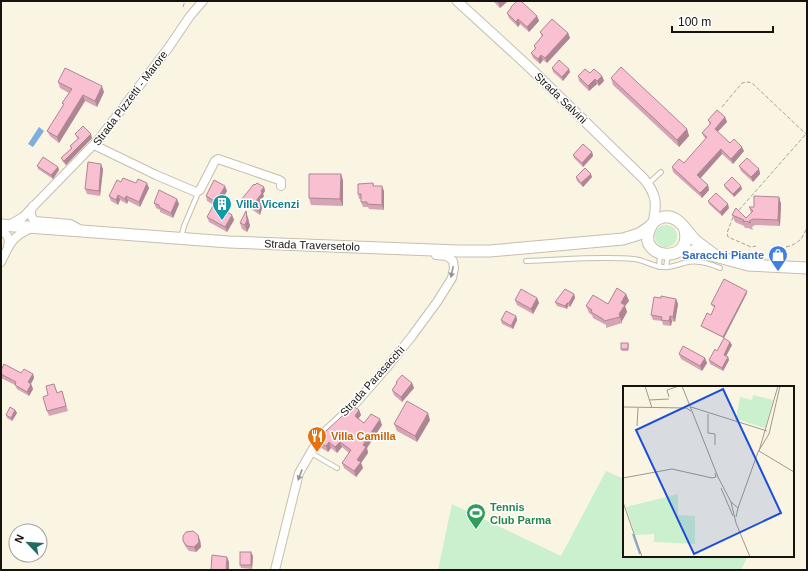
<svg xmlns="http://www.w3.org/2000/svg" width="808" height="571" font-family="Helvetica,sans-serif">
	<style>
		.green { fill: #caf0cd }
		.water { fill: #7fadde }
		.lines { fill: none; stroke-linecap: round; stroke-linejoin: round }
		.service-casing { stroke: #c5bfae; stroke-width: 6 }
		.minor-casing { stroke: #c5bfae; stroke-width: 10 }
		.tertiary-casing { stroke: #c5bfae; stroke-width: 11 }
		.secondary-casing { stroke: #c5bfae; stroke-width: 13 }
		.path { stroke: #a8a496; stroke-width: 1; stroke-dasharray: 4 2; stroke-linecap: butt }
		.service { stroke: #fff; stroke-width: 4 }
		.minor { stroke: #fff; stroke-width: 8 }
		.tertiary { stroke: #fff; stroke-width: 9 }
		.secondary { stroke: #fff; stroke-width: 11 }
		.wall { fill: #d6a5b5 }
		.shaded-wall { fill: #ae8693 }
		.building { fill: #f9c0d2; stroke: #ae8693 }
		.oneway { fill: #969592 }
		.labels { text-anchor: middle; stroke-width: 3; stroke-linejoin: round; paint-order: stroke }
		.street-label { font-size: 11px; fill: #15130d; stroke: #fff }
		.culture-label { font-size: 11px; font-weight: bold; fill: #0d838f; stroke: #fff; text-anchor: start }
		.shop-label { font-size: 11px; font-weight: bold; fill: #366cbe; stroke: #fff; text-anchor: end }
		.food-label { font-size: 11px; font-weight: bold; fill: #c56008; stroke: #fff; text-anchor: start }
		.leisure-label { font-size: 11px; font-weight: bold; fill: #27864d; stroke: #fff; text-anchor: start }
		.inset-river { fill: none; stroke: #7fadde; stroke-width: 2 }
		.inset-road { fill: none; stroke: #9e9a8d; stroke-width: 1 }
		.view { fill: #1d4ed8; fill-opacity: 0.15; stroke: #1d4ed8; stroke-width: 2 }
		.inset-edge { fill: none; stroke: #15130d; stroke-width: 2 }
	</style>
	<rect width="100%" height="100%" fill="#faf4e2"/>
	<!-- green -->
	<g class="green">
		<circle cx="666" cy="236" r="11"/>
		<polygon points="606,471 624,479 624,556 748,556 741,570 438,570 452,504 561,556"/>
	</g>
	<!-- water -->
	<polygon class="water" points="39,127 44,131 33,147 28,144"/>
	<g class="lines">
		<!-- service casing -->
		<g class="service-casing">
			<g id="service">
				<polyline points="648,184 661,172"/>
				<polyline points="181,238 184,226 199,191"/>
				<path d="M526,261C562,260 598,256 634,259C645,260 653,267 663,267C672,268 676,265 684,263C696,259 709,263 720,268"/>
				<polyline points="659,267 660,254"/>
				<polyline points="666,267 668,255"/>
				<polyline points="311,453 337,468"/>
			</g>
		</g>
		<!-- minor casing -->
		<g class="minor-casing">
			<g id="minor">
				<polyline points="94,145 156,175 196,192 200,190 215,161 218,159 279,180 281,181 281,186"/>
				<path d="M33,206C30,211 30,217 35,221L70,224L81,230"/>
				<polyline points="9,225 23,217 99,139 169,47 190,16 203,1"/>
				<path d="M1,231C8,234 10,240 8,246"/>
				<path d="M1,262C9,245 13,235 32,228"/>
				<polyline points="275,570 299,473 314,447 325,432 354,405 388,366 412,336 437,302 452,278 454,268 453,261 447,256 436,255"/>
			</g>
		</g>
		<!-- tertiary casing -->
		<g class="tertiary-casing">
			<path id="tertiary" d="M457,1L527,65L644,179C657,195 657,204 653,223"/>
		</g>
		<!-- secondary casing -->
		<g class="secondary-casing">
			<g id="secondary">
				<polyline points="1,225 229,242 458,251 490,251 623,239 639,234 651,226"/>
				<path d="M684,227C697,266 635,260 650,228C652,222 658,218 664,217C680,215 686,232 696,241C703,247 710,251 716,256"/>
				<polyline points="680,250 700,252 748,265 807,268"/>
			</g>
		</g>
		<!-- path -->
		<g class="path">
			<polyline points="183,7 185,1"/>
			<polyline points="722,107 742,83 748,82 752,83 807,135"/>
			<polyline points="739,210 806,134"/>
			<polyline points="733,217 727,233 728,237 751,247 756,246"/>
			<path d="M786,247C799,244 803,238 807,227"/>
		</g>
		<!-- service -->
		<use href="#service" class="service"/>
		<!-- minor -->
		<use href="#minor" class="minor"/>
		<!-- tertiary -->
		<use href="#tertiary" class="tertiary"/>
		<!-- secondary -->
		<use href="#secondary" class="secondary"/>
	</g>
	<!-- wall -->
	<g class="wall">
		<polygon points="493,1 508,1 500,8"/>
		<polygon points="511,7 537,16 539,21 529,32 520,24 518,27 509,18 507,13 511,8"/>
		<polygon points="540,32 568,33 570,38 547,63 543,60 540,64 533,58 531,53 535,49 534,46 542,37"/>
		<polygon points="552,68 570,72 563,81 553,72"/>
		<polygon points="590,73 602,76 604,81 599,86 597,84 589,91 579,81 578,76"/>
		<polygon points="611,78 687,129 689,136 679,147 613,85"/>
		<polygon points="58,82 104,92 97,107 85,101 59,143 50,136 47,131 64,106 62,103 69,93 60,88"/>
		<polygon points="725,117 727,122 718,132 730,143 744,151 733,164 722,154 700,178 708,185 709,190 702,198 673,172 672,167 684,163 706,139 704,137 702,133 710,125 708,120"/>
		<polygon points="75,134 92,138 66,165 63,162 61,158 71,149 70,146 78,139 77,138"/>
		<polygon points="592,152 593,156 583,167 574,158 573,155"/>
		<polygon points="37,166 58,167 59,170 53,179 38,169"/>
		<polygon points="739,166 759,169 760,174 753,182 741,171"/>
		<polygon points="103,169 100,196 87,194 85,189"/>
		<polygon points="341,174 343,181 343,206 311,205 309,198"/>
		<polygon points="576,177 592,177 583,187 577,181"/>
		<polygon points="121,182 149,188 140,207 128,201 127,204 120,200 118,205 111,201 109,196"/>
		<polygon points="373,183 374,186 384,191 384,210 369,209 368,207 363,207 361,202 361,199 359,199 358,194"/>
		<polygon points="255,185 264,187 265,191 263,194 264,196 259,203 262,208 260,215 242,203 241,200"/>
		<polygon points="724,185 742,189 734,197 725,188"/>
		<polygon points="227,191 218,207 232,215 234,220 227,232 209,222 207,217 214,205 207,201 206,196"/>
		<polygon points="779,197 781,204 780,226 755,225 752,227 753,230 748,228 745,228 744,226 735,222 732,215 746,218 751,213 749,207 754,207"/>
		<polygon points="708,201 729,208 722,216 709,204"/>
		<polygon points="154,203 179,204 173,218 160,212 160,210 156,208"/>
		<polygon points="248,218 250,226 247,232 242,229 240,223"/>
		<polygon points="747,293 724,338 702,327 701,326 711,315 715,307 712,306 711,304"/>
		<polygon points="574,294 575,298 570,307 568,306 567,309 557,306 555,302"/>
		<polygon points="626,294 629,301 625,306 627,312 622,321 622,323 606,328 606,325 593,318 592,315 589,313 586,306 608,304"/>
		<polygon points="537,298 539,303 533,314 517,305 515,300"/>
		<polygon points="661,298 676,299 678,304 675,322 672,321 671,326 663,325 662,321 653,320 651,315"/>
		<polygon points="516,316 517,320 513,329 502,324 501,320"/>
		<polygon points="730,342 732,345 726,356 728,357 729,360 723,371 710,364 709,360 717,351"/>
		<polygon points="628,343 629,345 628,351 622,351 621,349"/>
		<polygon points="679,354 705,358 707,363 702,371 681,359"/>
		<polygon points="1,370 21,373 33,374 34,378 31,384 33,389 29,396 17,389 15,385 1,378"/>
		<polygon points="396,382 412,383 414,388 402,402 394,395 392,390 397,384"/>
		<polygon points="62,391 68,411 49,416 47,411 57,393"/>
		<polygon points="15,410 17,413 12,421 7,418 6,415"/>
		<polygon points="359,410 361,415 358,419 364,423 382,425 367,448 368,453 361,463 363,468 356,477 344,468 342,463 349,453 342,447 337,453 331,448 328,452 320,447 318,442"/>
		<polygon points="430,420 417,442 397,431 394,424"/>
		<polygon points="200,540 201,547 196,552 189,551 185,546 183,541"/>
		<polygon points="253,556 252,569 241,568 240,565"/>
	</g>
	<!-- shaded-wall -->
	<g class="shaded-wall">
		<polygon points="501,1 508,1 500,8 499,3"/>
		<polygon points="537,16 539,21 529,32 527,27"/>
		<polygon points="518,19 520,24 518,27 516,22"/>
		<polygon points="568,33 570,38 547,63 545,58"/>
		<polygon points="541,55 543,60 540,64 538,59"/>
		<polygon points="569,69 570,72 563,81 562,77"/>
		<polygon points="602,76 604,81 599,86 597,81"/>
		<polygon points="595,79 597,84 589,91 588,86"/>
		<polygon points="102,86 104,92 97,107 95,101"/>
		<polygon points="83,95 85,101 59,143 57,137"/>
		<polygon points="725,117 727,122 716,133 715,129"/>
		<polygon points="687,129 689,136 679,147 677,140"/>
		<polygon points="91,134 92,138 66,165 64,161"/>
		<polygon points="742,147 744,151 733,164 731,159"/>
		<polygon points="721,149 722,154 699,180 697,175"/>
		<polygon points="592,152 593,156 583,167 582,163"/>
		<polygon points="101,164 103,169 100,196 99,191"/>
		<polygon points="58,167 59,170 53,179 51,175"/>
		<polygon points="759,169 760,174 753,182 751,177"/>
		<polygon points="341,174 343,181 343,206 340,199"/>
		<polygon points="591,174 592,177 583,187 581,183"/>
		<polygon points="147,183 149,188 140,207 139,202"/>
		<polygon points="708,185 709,190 702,198 700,193"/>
		<polygon points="225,186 227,191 218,207 216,202"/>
		<polygon points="382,186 384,191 384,210 382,205"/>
		<polygon points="741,186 742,189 734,197 733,194"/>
		<polygon points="264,187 265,191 263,194 264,196 257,205 256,201 261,191"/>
		<polygon points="118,195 120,200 118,205 116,200"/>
		<polygon points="126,196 128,201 127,204 125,199"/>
		<polygon points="779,197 781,204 780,226 778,220"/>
		<polygon points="177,199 179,204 173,218 171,213"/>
		<polygon points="261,204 262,208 260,215 259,211"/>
		<polygon points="728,204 729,208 722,216 720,212"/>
		<polygon points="246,211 248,218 250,226 247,232 245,225"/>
		<polygon points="232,215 234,220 227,232 225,227"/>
		<polygon points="747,291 747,293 724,338 723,337"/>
		<polygon points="574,294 575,298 570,307 569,303"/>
		<polygon points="626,294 629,301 625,306 627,312 622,321 622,323 619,314 621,303"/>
		<polygon points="537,298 539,303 533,314 531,309"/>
		<polygon points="676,299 678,304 675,322 673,317"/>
		<polygon points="567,303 568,306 567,309 565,306"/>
		<polygon points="516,316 517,320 513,329 511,326"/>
		<polygon points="670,316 672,321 671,326 669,321"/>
		<polygon points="730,342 732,345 725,358 724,355"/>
		<polygon points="728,357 729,360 723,371 722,368"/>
		<polygon points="705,358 707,363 702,371 700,366"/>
		<polygon points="33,374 34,378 29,387 28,382"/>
		<polygon points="412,383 414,388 402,402 401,397"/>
		<polygon points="31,384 33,389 29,396 27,392"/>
		<polygon points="15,410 17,413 12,421 11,418"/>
		<polygon points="359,410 361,415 357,421 355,416"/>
		<polygon points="428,413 430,420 417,442 415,436"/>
		<polygon points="380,419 382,425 367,448 368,453 361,463 363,468 356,477 354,471 357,460 363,445"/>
		<polygon points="329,442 331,448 328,452 326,446"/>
		<polygon points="340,442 342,447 337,453 335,447"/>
		<polygon points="198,535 200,540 201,547 196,552 194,547"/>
		<polygon points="251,552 253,556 252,569 251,565"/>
		<polygon points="227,557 229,562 229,570 226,570"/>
	</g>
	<!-- building -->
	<g class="building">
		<polygon points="496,1 501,1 499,3"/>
		<polygon points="517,1 521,1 537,16 527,27 518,19 516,22 507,13 511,8 511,7"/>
		<polygon points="552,19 568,33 545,58 541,55 538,59 531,53 536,48 534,46 543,35 540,32"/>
		<polygon points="559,60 569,69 562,77 552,68"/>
		<polygon points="621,67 687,129 677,140 611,78"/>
		<polygon points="65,68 102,86 95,101 83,95 57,137 47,131 64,104 62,103 72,89 58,82"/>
		<polygon points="585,69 590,73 594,69 602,76 597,81 595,79 588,86 578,76"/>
		<polygon points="717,110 725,117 715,129 730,143 734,139 742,147 731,159 721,149 697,175 708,185 700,193 672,167 679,159 684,163 707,137 702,133 711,123 708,120"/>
		<polygon points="83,126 91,134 64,161 61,158 72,148 70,146 79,138 75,134"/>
		<polygon points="583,144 592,152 582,163 573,155"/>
		<polygon points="43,157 58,167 51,175 37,166"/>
		<polygon points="747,158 759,169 751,177 739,166"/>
		<polygon points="88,162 101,164 99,191 85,189"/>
		<polygon points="585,168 591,174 581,183 576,177"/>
		<polygon points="309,174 341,174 340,199 309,198"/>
		<polygon points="732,177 741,186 733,194 724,185"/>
		<polygon points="123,178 136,183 138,179 147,183 139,202 126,196 125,199 118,195 116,200 109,196 117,180 121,182"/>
		<polygon points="214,180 225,186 216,202 206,196"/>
		<polygon points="257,183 264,187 261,191 262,193 256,201 261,204 259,211 241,200 254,184 255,185"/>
		<polygon points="373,183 373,186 382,186 382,205 367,204 367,202 361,202 361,194 358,194 358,184"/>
		<polygon points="159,190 177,199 171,213 159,207 159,205 154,203"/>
		<polygon points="716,193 728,204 720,212 708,201"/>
		<polygon points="754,196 779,197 778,220 753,219 749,221 751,223 746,221 743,222 744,220 732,215 736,208 746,218 753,211 749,207 754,207"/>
		<polygon points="214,204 232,215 225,227 207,217"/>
		<polygon points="246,211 247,220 245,225 240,223"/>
		<polygon points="724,279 747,291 723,337 701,326 707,313 711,315 715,306 711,304"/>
		<polygon points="617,288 626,294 621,303 625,305 619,314 620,317 604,321 603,319 591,312 592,310 586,306 593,295 608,304"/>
		<polygon points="521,289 537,298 531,309 515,300"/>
		<polygon points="565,289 574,294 569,303 567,303 565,306 555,302"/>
		<polygon points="661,296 676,299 673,317 670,316 669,321 661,320 662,317 651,315 654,297 661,298"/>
		<polygon points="506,311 516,316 511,326 501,320"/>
		<polygon points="724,338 730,342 724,355 728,357 722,368 709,360 715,349 717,351"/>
		<rect x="621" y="343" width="7" height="6"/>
		<polygon points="683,346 705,358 700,366 679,354"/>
		<polygon points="4,364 21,373 24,369 33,374 28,382 31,384 27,392 15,385 16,382 1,374 1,370"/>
		<polygon points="402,375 412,383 401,397 392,390 397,383 396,382"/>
		<polygon points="54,384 57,393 62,391 66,406 47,411 43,397 48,395 46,386"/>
		<polygon points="407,401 428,413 415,436 394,424"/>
		<polygon points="353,406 359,410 355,416 356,417 364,423 371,414 380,419 363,445 366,447 357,460 361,462 354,471 342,463 351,450 340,442 335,447 329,442 326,446 318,442 327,430"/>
		<polygon points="10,407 15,410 11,418 6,415"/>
		<polygon points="193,531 198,535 199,542 194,547 187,546 183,541 183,536 186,532"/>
		<rect x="240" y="552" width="11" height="13"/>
		<polygon points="212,555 227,557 226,570 211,570"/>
	</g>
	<!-- one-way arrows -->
	<defs><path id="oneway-solid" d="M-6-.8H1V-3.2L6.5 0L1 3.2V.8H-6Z"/></defs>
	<g class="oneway">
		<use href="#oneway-solid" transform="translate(452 272) rotate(102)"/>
		<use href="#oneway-solid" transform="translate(300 475) rotate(110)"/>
	</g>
	<!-- icons -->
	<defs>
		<g id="building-pin" transform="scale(1)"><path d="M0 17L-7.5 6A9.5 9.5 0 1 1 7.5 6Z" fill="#0f9aa8" stroke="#fff"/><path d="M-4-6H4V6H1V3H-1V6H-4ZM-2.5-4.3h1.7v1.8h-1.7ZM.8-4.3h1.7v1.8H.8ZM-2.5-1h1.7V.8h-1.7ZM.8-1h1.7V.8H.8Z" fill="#fff"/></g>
		<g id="shop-pin" transform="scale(1)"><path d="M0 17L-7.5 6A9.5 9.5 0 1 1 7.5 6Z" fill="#3f7fe0" stroke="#fff"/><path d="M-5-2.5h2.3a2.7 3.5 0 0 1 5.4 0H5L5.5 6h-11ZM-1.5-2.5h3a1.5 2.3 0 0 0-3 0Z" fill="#fff"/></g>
		<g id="restaurant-pin" transform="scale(1)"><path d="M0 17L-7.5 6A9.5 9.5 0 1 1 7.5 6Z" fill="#e8710a" stroke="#fff"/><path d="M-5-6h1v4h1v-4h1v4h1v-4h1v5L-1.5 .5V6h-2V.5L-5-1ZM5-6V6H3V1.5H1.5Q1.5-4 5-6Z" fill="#fff"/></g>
		<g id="stadium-pin" transform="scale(1)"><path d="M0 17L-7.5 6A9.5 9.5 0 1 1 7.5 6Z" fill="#2e9e5b" stroke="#fff"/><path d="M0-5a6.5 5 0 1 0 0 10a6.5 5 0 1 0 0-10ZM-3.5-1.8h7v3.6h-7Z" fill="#fff"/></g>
	</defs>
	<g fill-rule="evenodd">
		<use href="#building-pin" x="222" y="204"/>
		<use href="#shop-pin" x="778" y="255"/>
		<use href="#restaurant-pin" x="317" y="436"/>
		<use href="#stadium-pin" x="476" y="513"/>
	</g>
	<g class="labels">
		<!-- street labels -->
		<g class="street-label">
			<text transform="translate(130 98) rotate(-53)" y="4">Strada Pizzetti - Marore</text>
			<text transform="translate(561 98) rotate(44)" y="4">Strada Salvini</text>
			<text transform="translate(312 245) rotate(2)" y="4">Strada Traversetolo</text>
			<text transform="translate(372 381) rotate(-48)" y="4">Strada Parasacchi</text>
		</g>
		<!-- culture labels -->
		<g class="culture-label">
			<text x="236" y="208">Villa Vicenzi</text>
		</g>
		<!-- shop labels -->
		<g class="shop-label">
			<text x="764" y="259">Saracchi Piante</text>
		</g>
		<!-- food labels -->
		<g class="food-label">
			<text x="331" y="440">Villa Camilla</text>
		</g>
		<!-- leisure labels -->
		<g class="leisure-label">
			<text x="490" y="511">Tennis<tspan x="490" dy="13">Club Parma</tspan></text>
		</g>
	</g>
	<!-- overview -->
	<g transform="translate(623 386)">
		<rect width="171" height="171" fill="#faf4e2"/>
		<path d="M130,9L150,14L142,42L113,33L117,11L129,14ZM55,108V129L72,130V158L31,156V148L12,149L3,121Z" fill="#caf0cd"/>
		<path class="inset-river" d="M10,148L17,168"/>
		<path class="inset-road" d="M22,0L29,22M59,0L95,91L108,116L113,137L127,171M155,0L136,65L171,86M46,11L44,4L56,0M26,14L46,13M0,21L63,22L68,25M68,21L144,45M85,28V47L92,48V59M14,40L15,22M0,92L49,83L89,92L93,91L92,87M98,102L110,130M0,116L19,171M108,116L115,122L113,131M115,122L135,66L146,48L157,0"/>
		<path class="view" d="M100,3L158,127L71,168L13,44Z"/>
		<rect width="171" height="171" class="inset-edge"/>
	</g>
	<!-- border -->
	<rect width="808" height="571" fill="none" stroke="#15130d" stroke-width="4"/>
	<!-- north arrow -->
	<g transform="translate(28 543) rotate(295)"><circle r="19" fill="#ffffff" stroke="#a1a19e"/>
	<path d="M0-3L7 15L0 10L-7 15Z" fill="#216b65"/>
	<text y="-6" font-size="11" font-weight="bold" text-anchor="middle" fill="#15130d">N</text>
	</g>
	<!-- scale -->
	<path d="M672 26v6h101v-6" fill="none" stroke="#15130d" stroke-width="2"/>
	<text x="678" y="26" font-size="12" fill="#15130d" stroke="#ffffff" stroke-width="3" paint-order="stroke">100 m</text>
</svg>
